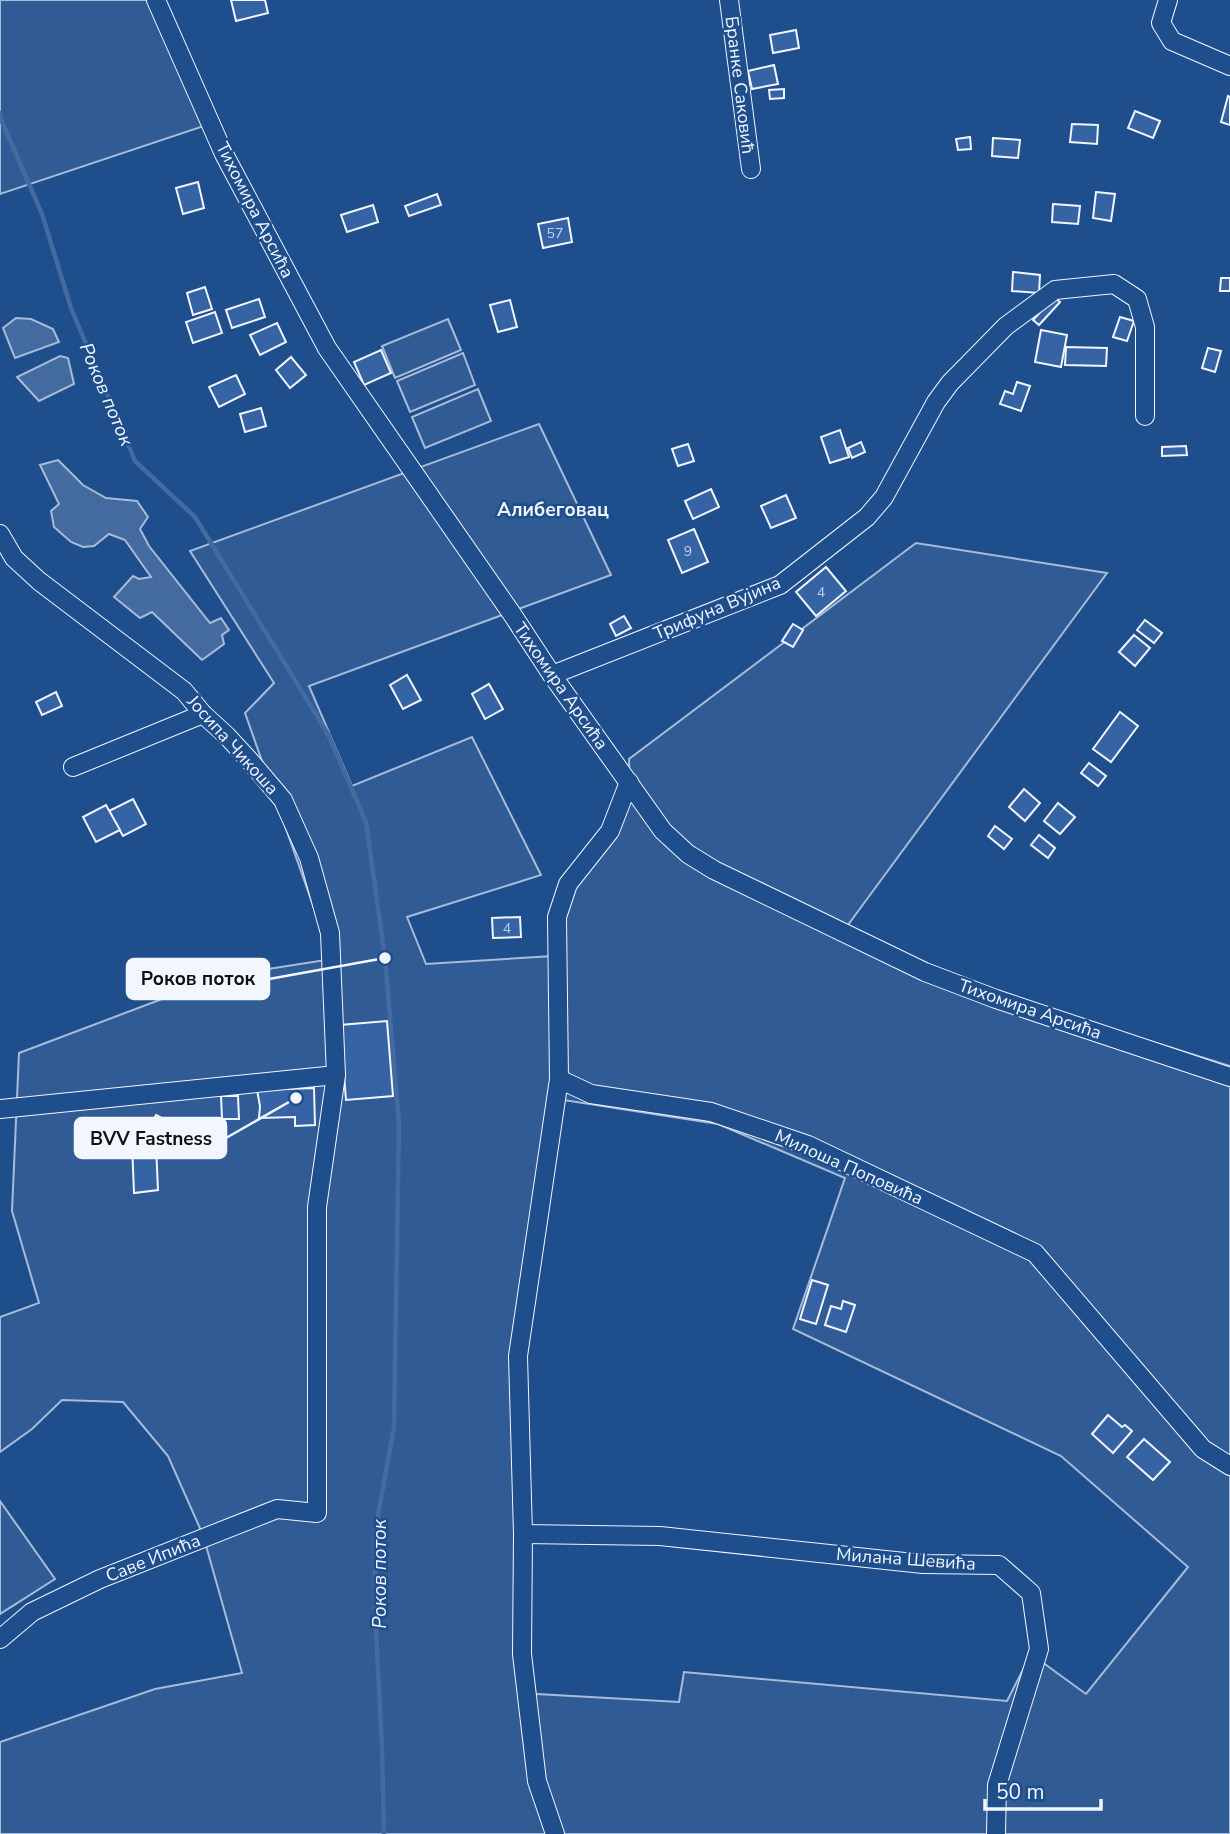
<svg xmlns="http://www.w3.org/2000/svg" width="1230" height="1834" font-family="'Nunito Sans',sans-serif">
	<style>
		.built { fill: #305b95; stroke: #a8bbd7; stroke-width: 2; fill-rule: evenodd }
		.water { fill: #446ba0; stroke: #a8bbd7; stroke-width: 2 }
		.lines { fill: none; stroke-linecap: round; stroke-linejoin: round }
		.stream { stroke: #446ba0; stroke-width: 4.5 }
		.building { fill: #3563a3; stroke: #f2f6ff; stroke-width: 2 }
		.minor-casing { stroke: #f2f6ff; stroke-width: 20 }
		.minor { stroke: #1f4e8c; stroke-width: 18 }
		.labels { text-anchor: middle; stroke-width: 5; stroke-linejoin: round; paint-order: stroke }
		.number-label { font-size: 14px; fill: #c3d1e8 }
		.street-label { font-size: 18px; fill: #f2f6ff; stroke: #1f4e8c }
		.water-label { font-size: 19px; font-style: italic; fill: #f2f6ff; stroke: #1f4e8c }
		.neighbourhood-label { font-size: 19px; font-weight: bold; fill: #f2f6ff; stroke: #1f4e8c }
		.leader { fill: none; stroke: #f2f6ff; stroke-width: 2.5 }
		.callout-dot { fill: #f2f6ff; stroke: #1f4e8c; stroke-width: 2.5 }
		.callout { fill: #f2f6ff; stroke: #f2f6ff; stroke-width: 2.5 }
		.callout-label { font-size: 19px; text-anchor: middle; font-weight: bold; fill: #111 }
	</style>
	<rect width="100%" height="100%" fill="#1f4e8c"/>
	<!-- built -->
	<g class="built">
		<polygon points="0,0 148,0 204,126 0,194"/>
		<polygon points="448,319 461,350 395,378 382,346"/>
		<polygon points="463,353 475,385 410,412 397,381"/>
		<polygon points="478,389 491,421 425,448 412,417"/>
		<path d="M539,424L611,575L309,686L352,786L472,737L541,875L407,917L426,964L553,956L558,890L630,793L629,759L916,543L1107,573L845,929L997,993L1230,1066V1834H0V1742L155,1689L242,1673L203,1535L168,1456L123,1402L62,1400L32,1429L0,1452V1317L39,1303L12,1211L19,1053L223,976L332,959L245,713L274,683L190,551ZM557,1099L718,1124L845,1178L793,1329L1061,1456L1188,1567L1086,1694L1031,1654L1007,1701L684,1672L679,1702L519,1693L515,1351Z"/>
		<polygon points="0,1501 55,1579 0,1614"/>
	</g>
	<!-- water -->
	<g class="water">
		<polygon points="16,318 31,319 53,329 59,342 15,358 3,328"/>
		<polygon points="60,356 68,358 74,384 39,401 17,377"/>
		<polygon points="58,460 83,485 106,498 137,501 148,517 140,529 149,546 210,623 221,618 229,630 222,635 224,644 202,660 152,612 140,618 114,597 133,576 139,579 151,577 125,540 109,534 94,546 83,547 71,542 54,527 51,511 59,504 40,465"/>
	</g>
	<g class="lines">
		<!-- stream -->
		<polyline class="stream" points="0,113 2,122 42,214 71,308 135,461 195,517 328,734 366,822 385,958 399,1123 394,1427 375,1532 375,1610 382,1748 384,1834"/>
	</g>
	<!-- building -->
	<g class="building">
		<polygon points="231,0 265,0 268,13 236,21"/>
		<polygon points="796,30 799,48 773,53 770,35"/>
		<polygon points="774,65 778,84 752,89 748,71"/>
		<polygon points="784,89 784,98 770,99 769,90"/>
		<polygon points="1228,96 1230,97 1230,125 1221,122"/>
		<polygon points="1135,111 1160,121 1153,138 1128,128"/>
		<polygon points="1072,124 1098,125 1097,144 1070,142"/>
		<polygon points="970,137 971,149 958,150 956,139"/>
		<polygon points="993,138 1020,140 1018,158 992,156"/>
		<polygon points="198,182 204,208 183,214 176,188"/>
		<polygon points="1096,192 1115,194 1111,221 1093,218"/>
		<polygon points="437,194 441,205 409,216 405,206"/>
		<polygon points="1053,204 1080,206 1078,224 1052,222"/>
		<polygon points="373,205 378,222 347,232 341,215"/>
		<polygon points="568,218 572,242 543,248 538,224"/>
		<polygon points="1013,272 1040,275 1039,293 1012,291"/>
		<polygon points="1221,278 1230,278 1230,291 1220,291"/>
		<polygon points="205,287 212,309 193,315 187,293"/>
		<polygon points="1054,297 1060,302 1039,325 1033,320"/>
		<polygon points="259,299 265,317 232,328 226,310"/>
		<polygon points="510,300 517,327 498,332 490,305"/>
		<polygon points="215,312 222,333 193,343 186,322"/>
		<polygon points="1120,317 1134,321 1127,341 1113,337"/>
		<polygon points="277,323 286,342 260,355 250,335"/>
		<polygon points="1041,330 1067,335 1061,367 1035,362"/>
		<polygon points="1066,347 1107,348 1106,366 1065,365"/>
		<polygon points="1208,348 1221,351 1215,372 1202,368"/>
		<polygon points="381,350 391,373 364,385 354,362"/>
		<polygon points="291,357 306,375 290,388 276,370"/>
		<polygon points="236,375 245,394 219,407 209,387"/>
		<polygon points="1017,382 1030,386 1021,411 1000,404 1005,391 1013,394"/>
		<polygon points="261,408 266,426 245,432 240,414"/>
		<polygon points="840,430 849,457 830,463 821,437"/>
		<polygon points="861,442 865,452 852,458 848,448"/>
		<polygon points="688,444 694,461 678,466 672,449"/>
		<polygon points="1186,446 1187,455 1162,456 1162,447"/>
		<polygon points="711,489 719,507 693,519 685,501"/>
		<polygon points="786,495 796,518 771,528 761,506"/>
		<polygon points="694,529 708,562 682,573 668,540"/>
		<polygon points="826,567 846,591 816,616 796,592"/>
		<polygon points="624,616 631,628 616,636 610,624"/>
		<polygon points="1145,620 1162,633 1154,643 1137,630"/>
		<polygon points="793,624 803,630 793,647 782,641"/>
		<polygon points="1134,635 1150,648 1135,666 1119,652"/>
		<polygon points="407,675 421,700 403,709 390,685"/>
		<polygon points="489,684 503,709 485,719 472,694"/>
		<polygon points="56,692 62,706 42,715 36,702"/>
		<polygon points="1120,712 1138,726 1111,762 1093,749"/>
		<polygon points="1089,763 1106,776 1098,786 1081,773"/>
		<polygon points="1024,789 1040,803 1025,821 1009,807"/>
		<polygon points="133,799 146,824 123,836 109,811"/>
		<polygon points="1058,803 1075,817 1060,834 1044,821"/>
		<polygon points="106,805 120,830 96,842 83,817"/>
		<polygon points="995,826 1012,839 1004,849 988,836"/>
		<polygon points="1039,835 1055,848 1048,858 1031,845"/>
		<polygon points="520,917 521,937 493,938 492,918"/>
		<polygon points="387,1021 393,1096 346,1100 340,1025"/>
		<polygon points="314,1088 315,1125 295,1126 295,1117 259,1118 260,1106 257,1090"/>
		<polygon points="221,1096 238,1096 239,1119 222,1119"/>
		<polygon points="156,1115 187,1132 178,1148 160,1137 156,1145 158,1190 134,1193 132,1144 145,1142 151,1132 148,1130"/>
		<polygon points="812,1280 828,1285 816,1324 800,1319"/>
		<polygon points="843,1301 855,1305 846,1332 825,1325 831,1306 841,1309"/>
		<polygon points="1108,1415 1122,1427 1125,1425 1132,1431 1113,1453 1092,1434"/>
		<polygon points="1144,1439 1170,1462 1153,1480 1127,1457"/>
	</g>
	<g class="lines">
		<!-- minor casing -->
		<g class="minor-casing">
			<g id="minor">
				<polyline points="156,0 224,154 327,348 512,614 552,675 663,831 688,854 714,870 925,972 996,999 1230,1077"/>
				<polyline points="729,0 751,169"/>
				<polyline points="1168,0 1161,23 1172,41 1230,66"/>
				<polyline points="0,534 14,558 39,581 184,691 203,714 227,736 250,761 283,800 309,858 330,933 336,1075 317,1207 317,1513 277,1509 100,1579 32,1612 0,1639"/>
				<polyline points="552,675 780,585 867,517 884,497 936,402 950,383 1006,326 1055,290 1114,284 1137,299 1145,327 1145,416"/>
				<polyline points="73,767 203,714"/>
				<polyline points="559,1079 591,1094 711,1112 808,1145 1035,1253 1203,1449 1230,1466"/>
				<polyline points="0,1109 336,1075"/>
				<polyline points="523,1534 660,1536 923,1564 999,1565 1031,1593 1039,1649 997,1785 996,1834"/>
				<polyline points="555,1834 537,1781 522,1654 523,1534 518,1356 559,1079 557,917 568,884 610,831 629,782"/>
			</g>
		</g>
		<!-- minor -->
		<use href="#minor" class="minor"/>
	</g>
	<g class="labels">
		<!-- number labels -->
		<g class="number-label">
			<text x="555" y="238">57</text>
			<text x="688" y="556">9</text>
			<text x="821" y="597">4</text>
			<text x="507" y="933">4</text>
		</g>
		<!-- street labels -->
		<g class="street-label">
			<text transform="translate(740 85) rotate(83)" y="6">Бранке Саковић</text>
			<text transform="translate(255 210) rotate(63)" y="6">Тихомира Арсића</text>
			<text transform="translate(717 608) rotate(-23)" y="6">Трифуна Вујина</text>
			<text transform="translate(561 686) rotate(55)" y="6">Тихомира Арсића</text>
			<text transform="translate(233 745) rotate(48)" y="6">Јосипа Чикоша</text>
			<text transform="translate(1030 1009) rotate(19)" y="6">Тихомира Арсића</text>
			<text transform="translate(849 1167) rotate(24)" y="6">Милоша Поповића</text>
			<text transform="translate(153 1558) rotate(-22)" y="6">Саве Ипића</text>
			<text transform="translate(906 1559) rotate(4)" y="6">Милана Шевића</text>
		</g>
		<!-- water labels -->
		<g class="water-label">
			<text transform="translate(107 394) rotate(67)" y="7">Роков поток</text>
			<text transform="translate(379 1574) rotate(-90)" y="7">Роков поток</text>
		</g>
		<!-- neighbourhood labels -->
		<g class="neighbourhood-label">
			<text x="553" y="516">Алибеговац</text>
		</g>
	</g>
	<!-- callouts -->
	<path class="leader" d="M385 958L269 979M296 1098L226 1138"/>
	<g class="callout-dot">
		<circle cx="385" cy="958" r="7"/>
		<circle cx="296" cy="1098" r="7"/>
	</g>
	<g class="callout">
		<rect x="127" y="959" width="142" height="40" rx="7"/>
		<rect x="75" y="1118" width="151" height="40" rx="7"/>
	</g>
	<g class="callout-label">
		<text x="198" y="985">Роков поток</text>
		<text x="151" y="1145">BVV Fastness</text>
	</g>
	<!-- scale -->
	<path d="M985 1799v10h116v-10" fill="none" stroke="#f2f6ff" stroke-width="3.5"/>
	<text x="996" y="1799" font-size="21" fill="#f2f6ff" stroke="#1f4e8c" stroke-width="5" paint-order="stroke">50 m</text>
</svg>
